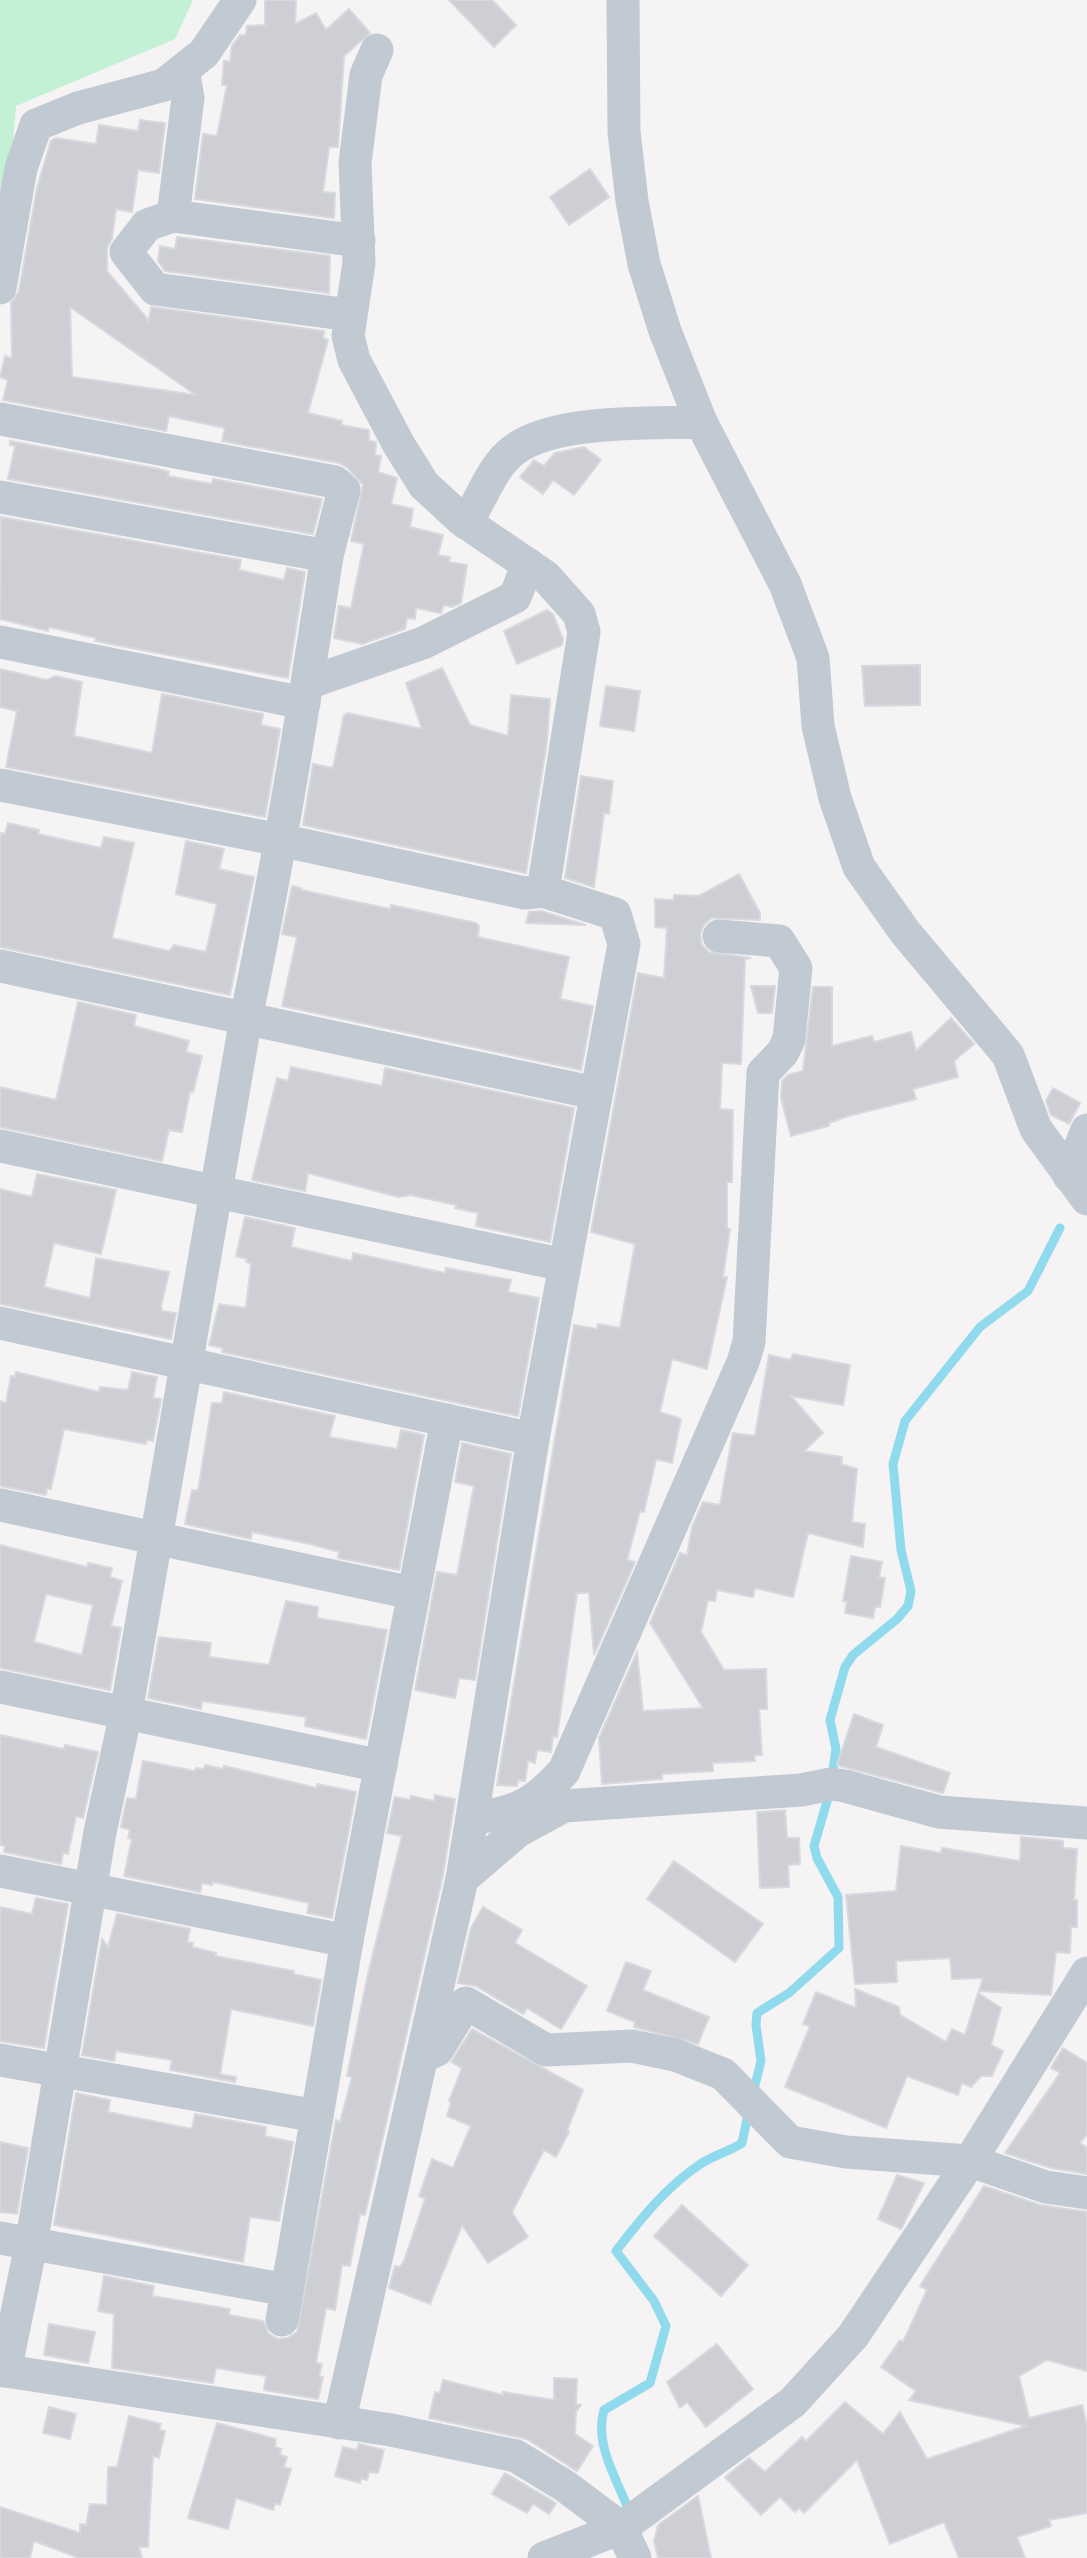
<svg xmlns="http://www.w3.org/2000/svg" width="1087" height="2558" font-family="Raleway,sans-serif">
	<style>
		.green { fill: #c3f1d5 }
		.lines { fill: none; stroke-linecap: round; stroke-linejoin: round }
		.stream { stroke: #90daee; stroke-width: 9 }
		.building { fill: #cdcfd5; stroke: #d7d9de; stroke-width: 2; fill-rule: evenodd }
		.minor { stroke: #c1cad2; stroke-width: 33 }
	</style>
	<rect width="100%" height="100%" fill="#f5f3f3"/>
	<!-- green -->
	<polygon class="green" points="0,0 193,0 175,39 16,106 11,164 0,189"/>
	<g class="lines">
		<!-- stream -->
		<g class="stream">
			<polyline points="832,1777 836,1749 830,1720 845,1667 853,1655 897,1619 908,1606 911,1591 901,1550 893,1464 905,1421 980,1327 1028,1291 1060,1228"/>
			<polyline points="753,2093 761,2061 756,2025 757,2013 789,1993 839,1948 838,1897 817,1858 814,1846 830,1791"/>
			<path d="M629,2511C617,2479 594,2444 604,2410L650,2383L666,2326L654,2301L616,2251C640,2220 666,2187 699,2165C713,2155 729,2152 742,2143L749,2110"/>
		</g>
	</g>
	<!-- building -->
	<g class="building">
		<polygon points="265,0 296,0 295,24 316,13 326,30 349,9 370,33 344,56 338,147 329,147 323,192 335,193 334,218 195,199 203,134 217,136 227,85 222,85 224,61 230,62 232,46 240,35 246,35 247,26 265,25"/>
		<polygon points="449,0 492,0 516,25 494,47"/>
		<path d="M140,120L165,123L159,173L138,170L132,212L116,209L112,239L107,248V271L149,321L151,307L324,331L323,338L328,340L308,413L342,421L341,425L369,430V441L376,442L375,455L381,456L378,472L397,478L391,504L413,509L410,527L443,535L438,555L450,557L449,562L467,565L461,603L452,607L444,605L441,613L416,608L415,619L407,618L405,629L362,644L334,638L339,606L351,608L364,544L351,541L363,485L348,468L339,463L222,441L225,428L169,416L166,431L3,400L8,380L0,377L5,356L12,358L11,303L19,291L37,188L51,141L56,138L96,144L99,125L138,131ZM70,307L196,395L72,377Z"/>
		<polygon points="590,169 609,197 569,225 550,197"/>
		<polygon points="177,237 330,256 329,293 165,271 158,261 160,246 175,249"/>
		<polygon points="10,441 159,469 169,472 168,476 212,484 213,479 322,499 313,534 8,479 15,446 10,445"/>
		<polygon points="584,447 601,460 574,495 553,480 543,494 520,477 534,460 544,466 555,453"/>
		<polygon points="1,517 241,560 239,570 284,580 287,568 305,572 288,678 95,641 96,638 49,627 48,631 0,619"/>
		<polygon points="547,610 553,614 563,639 562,645 517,664 504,631"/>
		<polygon points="920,665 920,705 865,706 862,666"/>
		<polygon points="442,668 470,725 508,736 511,695 550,699 547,742 526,873 303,825 313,764 333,768 344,715 348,713 422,729 406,683"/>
		<polygon points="0,669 47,680 55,676 82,682 74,736 152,753 162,694 263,714 261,725 280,729 265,817 6,767 17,711 0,707"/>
		<polygon points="606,686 640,691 634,731 600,726"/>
		<polygon points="581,776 613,781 609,814 604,813 594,887 565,878"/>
		<polygon points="8,823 39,830 38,834 101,848 104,837 134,843 112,938 169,951 174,945 206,952 217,904 176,894 186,841 224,849 219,869 254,877 230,995 0,947 0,833 5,834"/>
		<polygon points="739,874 760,913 760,920 711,918 703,926 700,935 702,945 709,952 751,958 745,959 741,1064 722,1063 720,1109 733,1110 732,1182 727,1182 727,1229 730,1229 723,1277 727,1277 707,1369 672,1359 660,1412 681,1419 672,1463 656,1459 644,1512 640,1511 627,1560 635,1562 594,1655 589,1593 577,1593 557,1737 553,1736 551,1752 537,1750 535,1763 528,1761 525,1781 518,1780 517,1786 497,1785 574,1325 597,1329 598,1324 620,1328 635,1244 591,1232 638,973 664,978 667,928 655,927 655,899 674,900 674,895 699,896"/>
		<polygon points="292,886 301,888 301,890 390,909 391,905 476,923 479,926 478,937 569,957 560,999 593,1006 581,1070 282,1006 297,937 282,934"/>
		<polygon points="541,911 586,925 585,925 526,923 529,912"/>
		<polygon points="751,986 775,986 772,1013 758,1013"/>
		<polygon points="813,987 832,987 832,1046 872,1036 874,1042 911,1032 916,1051 951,1018 974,1044 954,1061 958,1077 913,1089 916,1099 848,1116 829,1123 829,1126 791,1136 781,1098 782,1081 788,1075 803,1071"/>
		<polygon points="78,1002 136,1015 134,1026 189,1041 186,1052 202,1056 193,1092 190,1091 182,1132 169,1130 162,1161 0,1127 0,1087 56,1100"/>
		<polygon points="291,1067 382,1086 385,1068 574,1108 550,1242 476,1226 478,1213 455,1208 456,1205 411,1195 398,1197 308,1173 305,1191 252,1180 277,1078 288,1081"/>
		<polygon points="1053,1088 1080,1103 1069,1124 1051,1115 1046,1101"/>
		<polygon points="37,1174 116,1190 101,1254 54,1243 44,1287 90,1298 96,1258 169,1272 161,1306 162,1311 176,1313 171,1339 0,1304 0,1189 32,1197"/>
		<polygon points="245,1217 295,1228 291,1247 352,1261 353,1253 445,1273 446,1268 511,1280 508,1292 539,1298 518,1416 222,1352 223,1348 209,1345 219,1304 246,1308 251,1264 246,1262 247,1259 236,1256"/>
		<polygon points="793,1354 850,1365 843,1405 791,1396 823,1433 804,1451 842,1457 841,1464 857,1469 852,1522 865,1524 863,1547 808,1533 793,1597 755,1588 753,1597 717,1590 715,1601 708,1600 701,1632 724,1670 766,1669 767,1709 759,1709 762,1755 754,1755 755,1761 713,1763 713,1771 662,1774 662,1779 602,1784 599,1738 637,1652 643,1711 703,1708 650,1623 680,1553 687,1555 692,1527 703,1502 720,1505 733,1433 755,1436 769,1355 791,1360"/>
		<polygon points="16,1372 99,1392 100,1387 128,1390 132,1372 157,1377 153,1398 161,1399 153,1441 147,1440 146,1444 64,1429 51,1489 47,1488 46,1495 0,1486 0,1401 6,1403 11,1376 15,1377"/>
		<polygon points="224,1392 335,1416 329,1437 397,1449 401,1430 424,1435 399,1570 338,1558 339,1552 310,1544 252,1532 251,1539 185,1524 192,1490 198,1491 212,1403 222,1403"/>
		<polygon points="462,1443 511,1454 475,1680 459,1678 455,1698 415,1690 437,1572 457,1575 474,1486 455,1482"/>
		<path d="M0,1545L87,1567L88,1563L112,1568L110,1577L122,1581L111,1626L121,1628L110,1690L0,1668ZM46,1594L93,1605L82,1655L34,1642Z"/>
		<polygon points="851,1556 882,1562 879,1577 885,1578 880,1607 875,1607 873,1618 845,1613 847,1602 843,1601"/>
		<polygon points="286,1601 318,1607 317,1618 387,1630 366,1739 305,1726 306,1717 202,1701 201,1709 148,1698 159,1637 211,1643 209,1657 269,1665"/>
		<polygon points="854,1714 883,1725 876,1747 950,1773 943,1793 837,1765"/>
		<polygon points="0,1735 64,1749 65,1745 98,1752 83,1818 76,1816 68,1854 63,1853 61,1864 4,1852 5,1846 0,1845"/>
		<polygon points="143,1761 195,1771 196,1768 204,1769 205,1765 223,1769 224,1766 317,1788 317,1784 356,1792 332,1918 307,1913 309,1903 213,1882 212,1885 202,1883 200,1892 124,1876 132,1839 128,1838 130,1830 121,1827 127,1798 136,1799"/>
		<polygon points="435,1795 455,1799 443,1875 365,2215 360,2214 350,2266 342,2265 335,2310 326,2308 316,2363 322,2364 319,2376 323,2377 318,2399 264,2390 266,2376 216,2368 213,2383 112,2368 114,2314 98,2311 104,2276 154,2286 152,2296 230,2309 229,2315 263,2321 269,2334 278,2339 288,2338 297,2332 336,2120 340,2122 352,2077 347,2076 368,1974 402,1836 387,1833 394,1800 395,1797 410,1800 411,1796 434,1801"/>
		<polygon points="785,1810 787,1838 799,1838 800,1864 788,1865 789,1887 760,1888 757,1812"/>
		<polygon points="1021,1837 1063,1841 1063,1848 1077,1849 1074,1900 1077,1900 1077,1927 1071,1927 1070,1953 1056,1952 1051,1995 979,1991 983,1978 952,1979 950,1958 896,1961 897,1982 855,1984 846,1895 896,1891 901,1846 941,1853 942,1848 1020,1861"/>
		<polygon points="674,1861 763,1924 735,1962 647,1899"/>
		<polygon points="36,1898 68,1904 44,2048 0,2041 0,1907 32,1914"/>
		<polygon points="483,1907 522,1930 515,1943 587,1986 561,2029 527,2008 523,2014 476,1986 458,1983 471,1928"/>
		<polygon points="117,1914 190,1929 187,1942 193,1943 192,1947 216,1953 215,1956 294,1971 293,1974 321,1980 313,2026 231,2009 220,2074 236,2077 235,2082 170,2070 172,2060 116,2051 114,2061 82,2055 102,1939 108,1947"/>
		<polygon points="626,1962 651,1971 643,1990 709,2017 698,2044 634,2027 635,2022 607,2011"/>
		<polygon points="855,1989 899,2007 900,2015 946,2042 952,2029 965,2035 978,1993 1001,2008 991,2045 1003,2051 992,2076 981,2076 971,2087 962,2083 958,2095 907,2076 886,2128 785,2087 810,2026 803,2024 816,1992 856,2008"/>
		<polygon points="472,2029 583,2090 567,2131 569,2132 556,2157 544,2150 512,2212 528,2237 488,2263 462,2225 430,2304 389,2288 395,2266 400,2267 404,2261 425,2199 419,2196 432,2159 453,2168 471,2126 447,2116 451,2103 449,2101 462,2068 451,2062"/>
		<polygon points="1063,2048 1087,2063 1087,2134 1080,2143 1087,2148 1087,2174 1051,2168 1005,2153 1060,2073 1051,2068"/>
		<polygon points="76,2093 110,2100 108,2112 192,2129 195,2114 266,2127 265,2136 293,2142 279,2221 250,2217 243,2262 54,2225"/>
		<polygon points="0,2142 28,2148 17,2214 0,2212"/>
		<polygon points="897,2175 924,2183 901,2229 878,2219"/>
		<polygon points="984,2186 1040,2205 1087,2212 1087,2371 1047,2360 1019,2376 1029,2418 1082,2405 1087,2426 1087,2513 1049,2520 1051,2526 1017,2537 1025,2558 959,2558 944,2522 890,2544 857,2460 804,2513 799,2508 795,2512 780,2497 761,2515 725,2477 749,2458 765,2472 802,2437 806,2441 845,2402 883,2434 900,2412 927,2459 1026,2426 909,2400 916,2391 881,2367 900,2340 903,2342 927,2290 920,2286"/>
		<polygon points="682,2205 748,2265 721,2296 654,2236"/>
		<polygon points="49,2324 95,2332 88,2363 44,2355"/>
		<polygon points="717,2344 753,2389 706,2427 687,2402 680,2408 667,2382"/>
		<polygon points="554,2378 577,2379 576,2404 581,2405 576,2412 575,2434 593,2446 577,2471 527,2439 429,2418 435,2392 440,2393 443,2380 503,2395 503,2392 554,2400"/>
		<polygon points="49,2407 76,2414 70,2439 43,2433"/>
		<polygon points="129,2416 161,2424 159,2430 165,2431 159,2458 153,2456 148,2547 139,2547 142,2558 79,2558 34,2541 30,2558 0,2558 0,2507 80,2533 80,2524 86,2525 90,2504 107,2505 108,2467 117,2467"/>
		<polygon points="217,2423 276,2439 275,2447 281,2449 280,2455 287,2457 284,2467 291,2469 280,2505 275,2503 273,2510 236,2498 228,2529 188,2518"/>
		<polygon points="359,2444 384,2450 378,2473 369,2472 367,2480 361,2478 360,2483 335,2476 343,2447 357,2450"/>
		<polygon points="505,2473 556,2503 549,2514 533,2504 527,2513 492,2494"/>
		<polygon points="698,2496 711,2558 658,2558 654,2541 658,2525"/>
	</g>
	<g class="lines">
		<!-- minor -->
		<g class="minor">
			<polyline points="623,0 624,132 632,201 644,264 665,331 701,422 785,584 813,658 818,726 835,798 859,867 905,932 1008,1055 1036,1129 1087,1199"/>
			<polyline points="377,50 366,75 355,163 359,263 348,336 354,360 399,445 424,485 461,519 546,577 579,614 584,632 543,891"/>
			<polyline points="183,70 188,98 173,216 147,225 126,252 155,289 350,315"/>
			<polyline points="173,216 359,241"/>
			<polyline points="0,288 21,168 36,125 78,108 164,85 204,53 240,0"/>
			<polyline points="0,419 335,482 344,490 327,556"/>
			<path d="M0,497L327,556C303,711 278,865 246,1018L126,1713L100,1832L31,2245L5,2371"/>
			<path d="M466,523C480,502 490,472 508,455C546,418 651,424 701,422"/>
			<polyline points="0,642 304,703"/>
			<polyline points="308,683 423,643 515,597 528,564"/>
			<polyline points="0,785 280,840 525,893 543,891 615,914 624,944 533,1439 462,1879 339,2423"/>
			<polyline points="0,966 595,1093"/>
			<polyline points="0,1146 564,1265"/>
			<polyline points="1069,1176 1087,1130"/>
			<polyline points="0,1323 533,1439"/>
			<polyline points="0,1505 412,1593"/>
			<polyline points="0,1687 381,1766"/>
			<path d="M472,1819C518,1811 532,1806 564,1771L743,1362L749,1342L763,1073L783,1052L789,1039L796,968L779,941L719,936"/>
			<polyline points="0,1871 347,1941"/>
			<polyline points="462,1879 518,1831 564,1806 801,1790 831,1784 845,1786 939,1812 1087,1823"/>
			<polyline points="430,2053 437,2050 466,2003 546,2050 632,2046 675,2055 723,2074 790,2142 846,2152 970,2161 1046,2187 1087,2193"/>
			<polyline points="0,2060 317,2116"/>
			<polyline points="0,2238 287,2290"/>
			<polyline points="282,2320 347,1941 447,1420"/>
			<polyline points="0,2370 391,2430 516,2456 565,2486 621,2528 635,2558"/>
			<polyline points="544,2558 621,2528 793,2402 853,2336 970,2161 1087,1973"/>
		</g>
	</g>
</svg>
